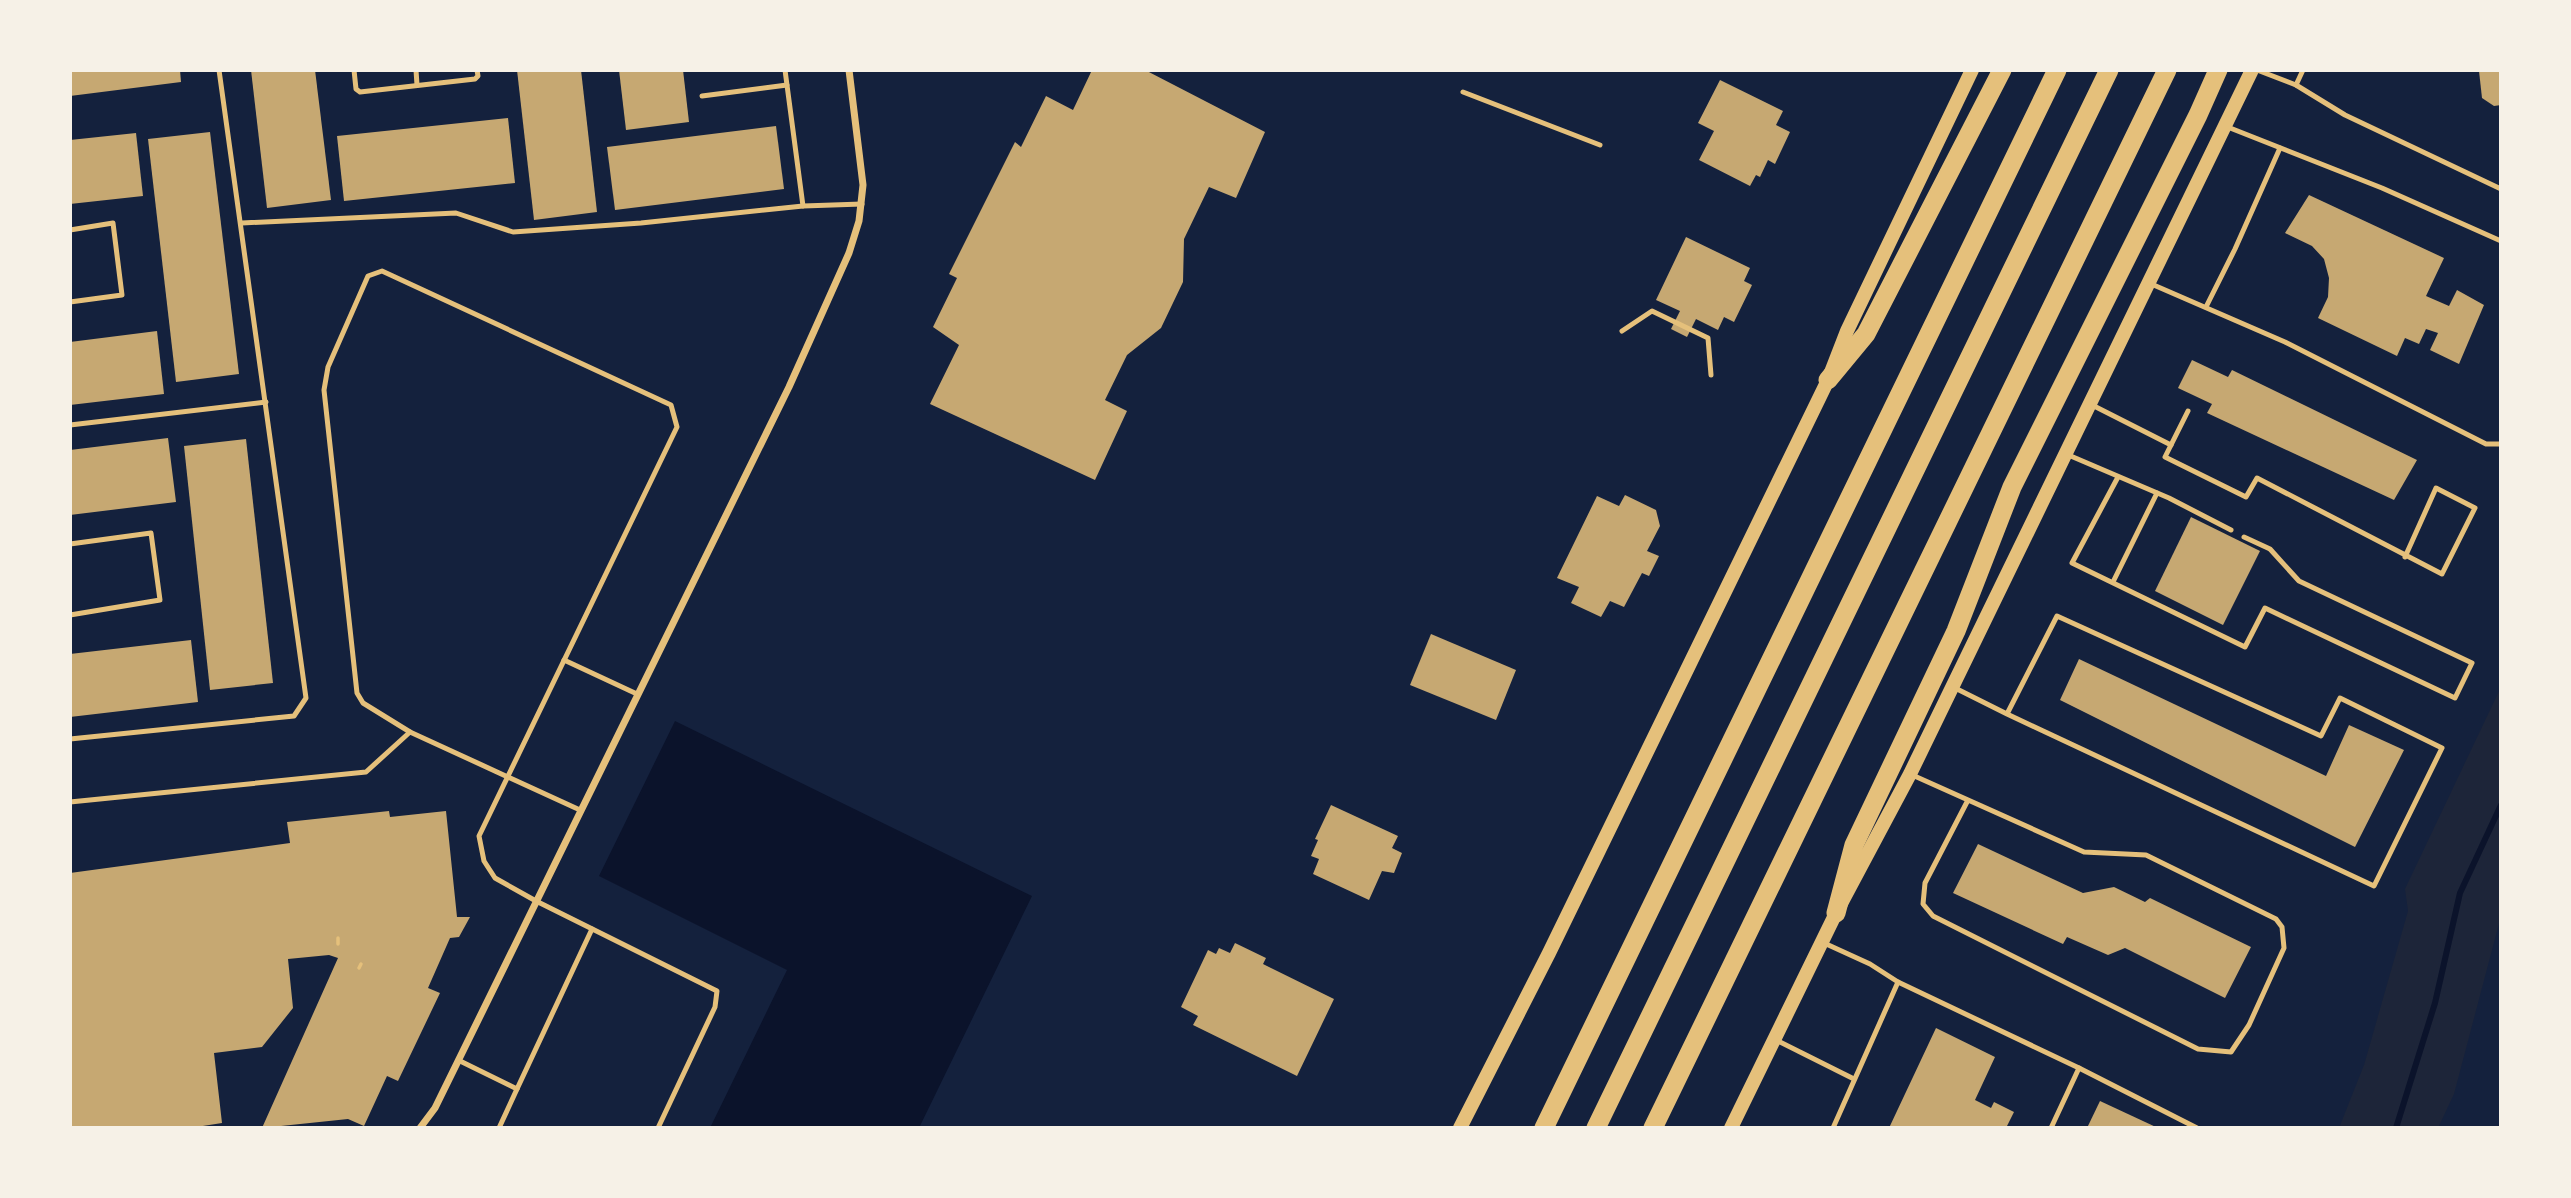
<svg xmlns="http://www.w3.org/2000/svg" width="2571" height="1198" font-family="'Space Grotesk',sans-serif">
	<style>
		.green { fill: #1d2539 }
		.water { fill: #0b132b }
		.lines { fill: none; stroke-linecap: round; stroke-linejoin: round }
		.stream { stroke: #0b132b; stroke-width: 6 }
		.building { fill: #c6a872 }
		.path { stroke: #e5c07b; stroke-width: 3.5 }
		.service { stroke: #e5c07b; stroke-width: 5 }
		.minor { stroke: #e5c07b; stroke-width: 7 }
		.secondary { stroke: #e5c07b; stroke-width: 14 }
		.motorway { stroke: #e5c07b; stroke-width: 19 }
	</style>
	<rect width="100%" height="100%" fill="#14213d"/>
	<!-- green -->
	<polygon class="green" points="2501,687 2501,916 2454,1094 2438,1128 2339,1128 2364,1065 2408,911 2405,889"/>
	<!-- water -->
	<polygon class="water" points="675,721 1032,896 919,1128 710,1128 787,970 599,876"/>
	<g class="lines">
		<!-- stream -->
		<polyline class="stream" points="2396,1128 2435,1003 2460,893 2501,805"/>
	</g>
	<!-- building -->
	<g class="building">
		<polygon points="70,70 180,70 181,82 70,96"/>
		<polygon points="251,70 315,70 331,200 267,208"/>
		<polygon points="517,70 581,70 597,212 534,220"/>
		<polygon points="619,70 683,70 689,122 626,130"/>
		<polygon points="1092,70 1145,70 1265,132 1236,198 1209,187 1184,239 1183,282 1161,328 1127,355 1105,400 1127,411 1095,480 930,404 959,345 933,327 957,278 949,274 1015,142 1021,147 1046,96 1073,110"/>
		<polygon points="2501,70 2501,105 2494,106 2482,98 2479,71"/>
		<polygon points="1720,80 1783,111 1776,125 1790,132 1775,164 1768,160 1760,177 1756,175 1750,186 1699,160 1714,131 1698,123"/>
		<polygon points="508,118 515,183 344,201 337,136"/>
		<polygon points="776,126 784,189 615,210 607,147"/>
		<polygon points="210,132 239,374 176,382 148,139"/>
		<polygon points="136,133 143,196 70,204 70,140"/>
		<polygon points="2309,195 2444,258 2426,296 2449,306 2457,290 2484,305 2459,364 2430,350 2438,333 2426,329 2419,344 2405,338 2397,356 2318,318 2328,297 2329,278 2324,259 2312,246 2285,233"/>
		<polygon points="1686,237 1750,268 1744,281 1752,285 1734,322 1724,317 1718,330 1696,319 1687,337 1671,329 1680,311 1656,300"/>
		<polygon points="157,331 164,394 70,405 70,342"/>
		<polygon points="2192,360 2228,377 2232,370 2417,460 2394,500 2207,413 2212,404 2178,388"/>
		<polygon points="168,438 176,502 70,515 70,450"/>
		<polygon points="246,439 273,683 210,690 184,446"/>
		<polygon points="1625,495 1656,510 1660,526 1647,551 1659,556 1649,576 1642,573 1624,607 1610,601 1601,617 1571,603 1579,587 1557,578 1597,496 1619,506"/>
		<polygon points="2191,517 2260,551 2223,625 2155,591"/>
		<polygon points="1431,634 1516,670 1496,720 1410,685"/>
		<polygon points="191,640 198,702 70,717 70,654"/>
		<polygon points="2079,659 2326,776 2349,725 2404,750 2355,847 2060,700"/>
		<polygon points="1331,805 1398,836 1392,848 1402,853 1394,873 1382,871 1369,900 1313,874 1319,859 1311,856 1318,840 1315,839"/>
		<polygon points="389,811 390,817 446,811 457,917 470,917 459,937 450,938 428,988 440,993 398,1081 387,1076 364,1126 348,1119 262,1128 338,958 329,955 288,959 293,1008 262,1047 214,1053 222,1123 190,1128 70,1128 70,873 290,843 287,822"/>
		<polygon points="1978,844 2083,893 2114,887 2145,902 2150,898 2251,947 2225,998 2125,948 2108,955 2067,937 2063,944 1953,893"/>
		<polygon points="1235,943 1266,958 1263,964 1334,999 1297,1076 1193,1025 1198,1016 1181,1007 1208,950 1216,954 1219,948 1230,953"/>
		<polygon points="1936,1028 1995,1057 1975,1100 1991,1108 1994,1102 2014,1112 2006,1128 1889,1128"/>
		<polygon points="2100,1101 2158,1128 2087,1128"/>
	</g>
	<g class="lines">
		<!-- path -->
		<g class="path">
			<polyline points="338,938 338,944"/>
			<polyline points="359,968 361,964"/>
		</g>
		<!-- service -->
		<g class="service">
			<polyline points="354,70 356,89 360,92 475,79 478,76 477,70"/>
			<polyline points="416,70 417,85"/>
			<polyline points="785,70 803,206 862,204"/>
			<polyline points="2257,70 2296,85 2345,115 2501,189"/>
			<polyline points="2296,85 2303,70"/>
			<polyline points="1463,92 1600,145"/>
			<polyline points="702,96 787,85"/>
			<polyline points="2225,126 2382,188 2501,241"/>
			<polyline points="242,223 456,213 513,232 641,223 803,206"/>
			<polyline points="70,230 113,223 122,295 70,302"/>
			<polyline points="2149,283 2285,342 2486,444 2501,444"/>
			<polyline points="2206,307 2235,249 2280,148"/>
			<polyline points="1622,331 1652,311 1708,338 1711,375"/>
			<polyline points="2092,405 2171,445"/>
			<polyline points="2188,411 2165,457 2246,497 2257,478 2442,574 2475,508 2436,488 2405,557"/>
			<polyline points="70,425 266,402"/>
			<polyline points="2066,454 2169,498 2231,530"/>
			<polyline points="2118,477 2072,563 2245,647 2265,608 2455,698 2472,663 2299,581 2270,549 2244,537"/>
			<polyline points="70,544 151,533 160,600 70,615"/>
			<polyline points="2113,582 2157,493"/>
			<polyline points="564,660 637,694"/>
			<polyline points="1955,688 2007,714 2374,886 2442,748 2340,698 2321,736 2057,616 2007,714"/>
			<polyline points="410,732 363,703 357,693 324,390 328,367 368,276 382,271 671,405 677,427 479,836 484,861 495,878 536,901 717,991 715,1007 658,1128"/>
			<polyline points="70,739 294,716 306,698 219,70"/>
			<polyline points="1910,774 2084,852 2146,855 2276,919 2282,927 2284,948 2249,1025 2231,1052 2198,1049 1933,916 1923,904 1925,883 1968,800"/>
			<polyline points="70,802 366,772 410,732 580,810"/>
			<polyline points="1824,943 1870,964 1898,982 2079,1068 2051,1128"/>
			<polyline points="1776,1040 1854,1079"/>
			<polyline points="458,1060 517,1089 592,929"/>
			<polyline points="2079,1068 2197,1128"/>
			<polyline points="499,1128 517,1089"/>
			<polyline points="1833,1128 1898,982"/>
		</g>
		<!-- minor -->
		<polyline class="minor" points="420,1128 435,1108 789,387 849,253 859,221 863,185 849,70"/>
		<!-- secondary -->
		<g class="secondary">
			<polyline points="1460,1128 1549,953 1828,380 1847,331 1972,70"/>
			<polyline points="1731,1128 1836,913 1910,774 2252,70"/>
		</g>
		<!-- motorway -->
		<g class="motorway">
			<polyline points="1828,380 1866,334 2002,70"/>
			<polyline points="1836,913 1854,845 1956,631 2012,487 2198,115 2218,70"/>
			<polyline points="1544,1128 2057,70"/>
			<polyline points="1596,1128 2109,70"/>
			<polyline points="1653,1128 2167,70"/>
		</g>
	</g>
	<!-- border -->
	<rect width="2571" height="1198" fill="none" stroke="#f6f1e7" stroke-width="144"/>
</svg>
